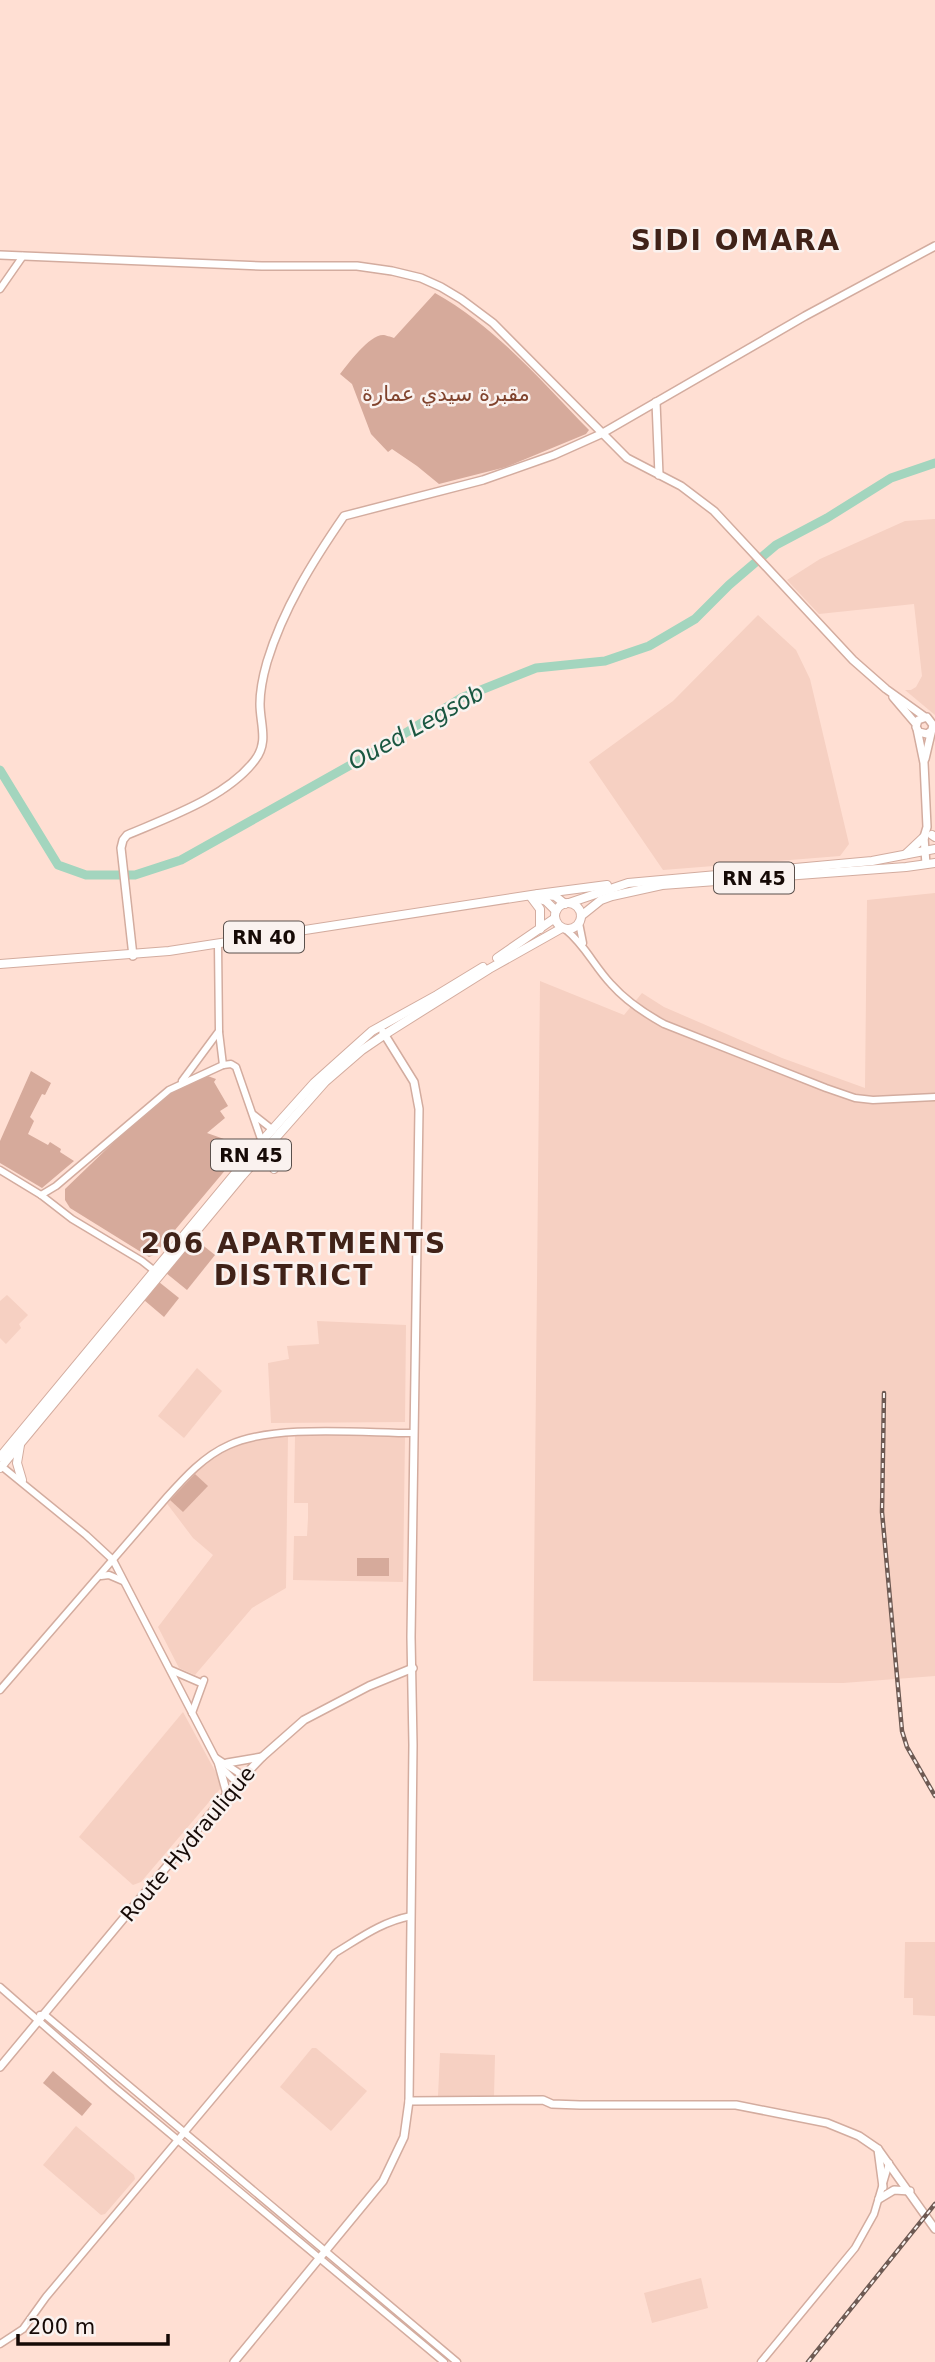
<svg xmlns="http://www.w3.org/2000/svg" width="935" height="2362" font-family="'DejaVu Sans','Noto Naskh Arabic',sans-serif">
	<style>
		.built { fill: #f6d0c2 }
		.green { fill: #d6aa9b }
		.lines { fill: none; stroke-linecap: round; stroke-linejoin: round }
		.river { stroke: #a3d5be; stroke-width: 9 }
		.tertiary-casing { stroke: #d3ac9f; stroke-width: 9 }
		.secondary-casing { stroke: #d3ac9f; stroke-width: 10 }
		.primary-casing { stroke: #d3ac9f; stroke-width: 10 }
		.trunk-casing { stroke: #d3ac9f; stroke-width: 10 }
		.tertiary { stroke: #fff; stroke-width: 6 }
		.secondary { stroke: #fff; stroke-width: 7 }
		.primary { stroke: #fff; stroke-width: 8 }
		.trunk { stroke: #fff; stroke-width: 8 }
		.rail-casing { stroke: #6e5a53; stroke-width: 4.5 }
		.rail { stroke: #faf2ef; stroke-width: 2; stroke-dasharray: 5; stroke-linecap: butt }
		.labels { text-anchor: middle; stroke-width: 5; stroke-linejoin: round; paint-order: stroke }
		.shield { fill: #faf2ef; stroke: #5a504c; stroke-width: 2 }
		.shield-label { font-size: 19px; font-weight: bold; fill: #160a06 }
		.park-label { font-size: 21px; fill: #80432d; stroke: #faf2ef }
		.street-label { font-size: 21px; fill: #160a06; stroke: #faf2ef }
		.water-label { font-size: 23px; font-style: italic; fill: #1a5741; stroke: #faf2ef }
		.district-label { font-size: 28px; font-weight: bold; letter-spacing: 2px; fill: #402218; stroke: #faf2ef }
	</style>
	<rect width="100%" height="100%" fill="#ffdfd3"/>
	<!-- built -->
	<g class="built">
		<polygon points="935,519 935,715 905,690 911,690 916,687 922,676 914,604 819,614 787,580 820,559 905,521"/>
		<polygon points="758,615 796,650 810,679 849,844 840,856 663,870 589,762 673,701"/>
		<polygon points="935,893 935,1676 843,1683 533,1681 540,981 624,1015 642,993 664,1007 782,1058 865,1088 867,900"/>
		<polygon points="7,1295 28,1315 19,1324 21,1328 6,1344 0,1338 0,1301"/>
		<polygon points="317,1321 406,1325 405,1422 271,1423 268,1363 289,1359 287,1346 319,1344"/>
		<polygon points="197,1368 222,1391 184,1438 158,1416"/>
		<polygon points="288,1435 286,1588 252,1608 195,1675 179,1668 158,1627 213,1555 193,1538 165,1501 191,1474 222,1450 233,1445 269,1436"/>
		<polygon points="295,1435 405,1437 403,1582 293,1580 294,1536 307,1536 308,1518 308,1503 294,1503"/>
		<polygon points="183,1712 221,1782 220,1789 141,1882 133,1885 79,1837"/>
		<polygon points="905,1942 935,1942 935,2016 913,2015 913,1998 904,1998"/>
		<polygon points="312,2048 316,2048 367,2091 331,2131 280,2087"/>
		<polygon points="440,2053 495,2055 494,2097 438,2096"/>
		<polygon points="76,2126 134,2175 135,2179 105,2214 101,2215 43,2165"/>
		<polygon points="701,2278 708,2308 652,2323 644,2293"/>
	</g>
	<!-- green -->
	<g class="green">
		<path d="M435,293C496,327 541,381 589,430L586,434L506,467L439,484L417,466L392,449L388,452L371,434L352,384L340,374C348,364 369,335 383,335C385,335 391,337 394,338Z"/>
		<polygon points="31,1071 51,1083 45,1095 42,1094 30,1117 34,1121 28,1134 48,1145 50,1142 61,1149 60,1152 74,1161 42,1188 0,1163 0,1141"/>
		<polygon points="205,1075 216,1079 214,1082 228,1106 220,1111 225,1118 207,1133 224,1139 211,1151 227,1168 154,1255 149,1257 70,1208 65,1200 65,1189 166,1092"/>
		<polygon points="195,1239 215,1255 187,1290 166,1273"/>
		<polygon points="159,1282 179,1298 164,1317 144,1300"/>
		<polygon points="195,1474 208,1486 183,1512 170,1500"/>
		<rect x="357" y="1558" width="32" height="18"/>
		<polygon points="53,2071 92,2104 82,2116 43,2083"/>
	</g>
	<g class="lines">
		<!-- river -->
		<polyline class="river" points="0,770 58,865 86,875 135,875 181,860 388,744 461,698 536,668 605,661 649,646 695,619 729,585 776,545 827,518 891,478 935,463"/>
		<!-- tertiary casing -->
		<g class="tertiary-casing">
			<g id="tertiary">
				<polyline points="0,289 23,256"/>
				<polyline points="579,923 583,943"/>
				<path d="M565,929C585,945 594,966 611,984C626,1001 644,1013 664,1024L826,1088L855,1098L873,1100L935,1097"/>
				<polyline points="219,1032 223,1065"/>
				<polyline points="182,1081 219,1031 218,945"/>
				<polyline points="254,1115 273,1130"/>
				<polyline points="0,1170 41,1195 72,1219 142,1261 156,1272"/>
				<polyline points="41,1195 56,1186 169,1090 223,1065 231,1064 236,1067 262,1142"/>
				<polyline points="0,1465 86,1535 113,1560 219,1765 233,1779 240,1781"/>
				<polyline points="101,1576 109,1575 123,1581"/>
				<polyline points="171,1670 201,1683"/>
				<path d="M0,1690L167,1497C185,1477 204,1456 229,1445C274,1424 363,1433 413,1433"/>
				<polyline points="192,1713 204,1680"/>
				<polyline points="216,1758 239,1773 240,1781"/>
				<polyline points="0,1987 113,2086 444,2362"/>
				<polyline points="40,2015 45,2015 457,2362"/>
				<path d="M0,2344L23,2329L46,2297L335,1953C360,1938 381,1922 411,1916"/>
				<polyline points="761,2362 855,2248 874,2214 889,2163"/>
			</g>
		</g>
		<!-- secondary casing -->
		<g class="secondary-casing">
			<g id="secondary">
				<polyline points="0,255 262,266 357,266 392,271 421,278 441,287 461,299 493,323 627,458 681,486 714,511 853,660 886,689 925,717"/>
				<polyline points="656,402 659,475"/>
				<polyline points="893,697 916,724"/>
				<polyline points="917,729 924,763 927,827 924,837 926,864"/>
				<polyline points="925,759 933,725 927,717 918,720 916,727 919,732 927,734 931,731"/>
				<path d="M133,956L121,848L123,840L127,835C169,817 227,797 255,760C269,742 260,724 260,704C260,689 263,676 267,662C283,609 313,561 344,516L483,480L554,455L601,434L805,316L935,246"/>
				<polyline points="383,1032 414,1082 419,1109 411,1637 413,1745 409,2101 543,2100 552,2104 580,2105 736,2105 827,2123 859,2136 878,2149 935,2229"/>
				<polyline points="227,1763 262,1757"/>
				<polyline points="219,1765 227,1794"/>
				<polyline points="0,2067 227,1794 262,1757 304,1720 369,1686 413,1668"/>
				<polyline points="878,2149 883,2187"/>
				<polyline points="879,2199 894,2190 910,2191"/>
				<polyline points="234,2362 383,2181 404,2137 409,2101"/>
			</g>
		</g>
		<!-- primary casing -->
		<g class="primary-casing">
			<g id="primary">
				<polyline points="531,897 540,909 540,929"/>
				<polyline points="536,898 546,901 556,911"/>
				<circle cx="568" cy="916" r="13"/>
				<polyline points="497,958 555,918"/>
				<polyline points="0,964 169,951 538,894 555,896 565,904"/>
				<polyline points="265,1152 274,1169"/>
				<polyline points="20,1445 17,1463 22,1480"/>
				<polyline points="0,1457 262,1141 314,1083 372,1031 437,995 483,967"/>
				<polyline points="0,1468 242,1176 325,1082 362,1050 384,1035 489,969 562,928"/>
			</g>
		</g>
		<!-- trunk casing -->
		<g class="trunk-casing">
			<g id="trunk">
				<polyline points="932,835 935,837"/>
				<polyline points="906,854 924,837"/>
				<polyline points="538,894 607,885"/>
				<polyline points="569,903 628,883 872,861 935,849"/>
				<polyline points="581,916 601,900 612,896 662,885 906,867 935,863"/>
			</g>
		</g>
		<!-- tertiary -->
		<use href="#tertiary" class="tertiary"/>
		<!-- secondary -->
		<use href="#secondary" class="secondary"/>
		<!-- primary -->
		<use href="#primary" class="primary"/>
		<!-- trunk -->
		<use href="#trunk" class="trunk"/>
		<!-- rail casing -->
		<g class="rail-casing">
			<g id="rail">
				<polyline points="884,1393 882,1512 902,1731 907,1747 935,1796"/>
				<polyline points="808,2362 935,2204"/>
			</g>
		</g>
		<!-- rail -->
		<use href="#rail" class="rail"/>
	</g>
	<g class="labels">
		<!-- shield labels -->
		<g class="shield">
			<rect x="714" y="862.5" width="80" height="31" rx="5"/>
			<rect x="224" y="921.5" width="80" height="31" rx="5"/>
			<rect x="211" y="1139.5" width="80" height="31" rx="5"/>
		</g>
		<g class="shield-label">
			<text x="754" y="885">RN 45</text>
			<text x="264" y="944">RN 40</text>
			<text x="251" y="1162">RN 45</text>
		</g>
		<!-- park labels -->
		<g class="park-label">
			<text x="446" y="401">مقبرة سيدي عمارة</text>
		</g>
		<!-- street labels -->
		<g class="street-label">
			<text transform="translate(188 1844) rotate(-50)" y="7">Route Hydraulique</text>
		</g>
		<!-- water labels -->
		<g class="water-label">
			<text transform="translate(416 727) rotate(-29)" y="8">Oued Legsob</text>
		</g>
		<!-- district labels -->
		<g class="district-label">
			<text x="736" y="250">SIDI OMARA</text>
			<text x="294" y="1253">206 APARTMENTS<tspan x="294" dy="32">DISTRICT</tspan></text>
		</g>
	</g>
	<!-- scale -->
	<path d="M18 2334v10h150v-10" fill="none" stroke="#160a06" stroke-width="3.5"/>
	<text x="28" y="2334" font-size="21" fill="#160a06" stroke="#faf2ef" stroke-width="5" paint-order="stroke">200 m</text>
</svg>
